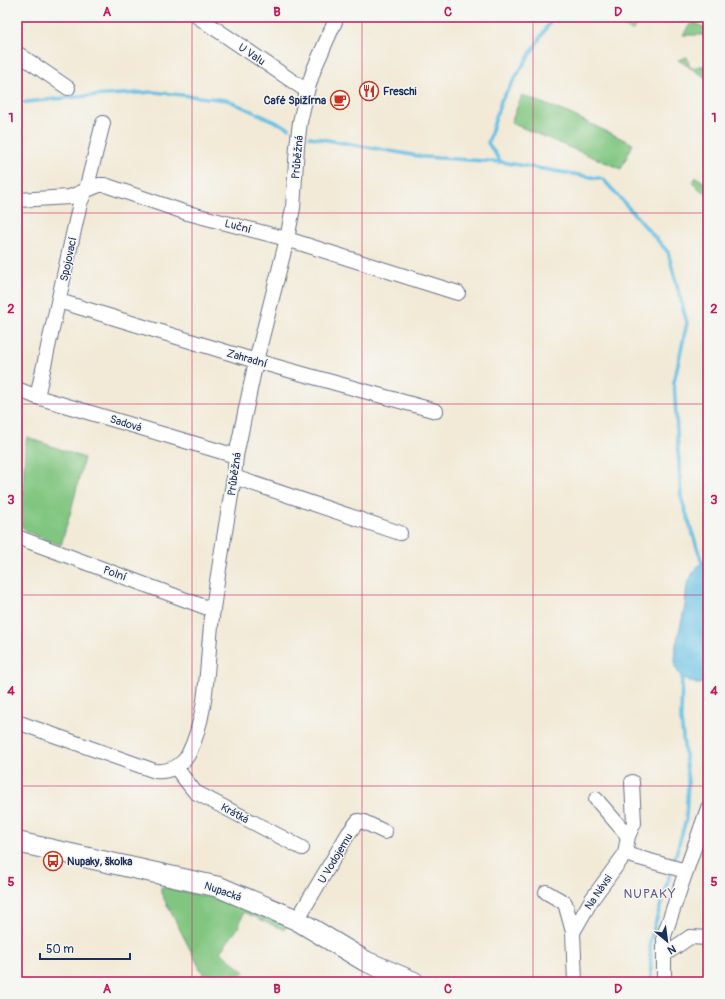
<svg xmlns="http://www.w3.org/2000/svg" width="725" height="999" font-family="Pangolin,sans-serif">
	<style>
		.green { fill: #81c680; stroke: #4e7a6f }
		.water { fill: #66c0e4; stroke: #4078a1 }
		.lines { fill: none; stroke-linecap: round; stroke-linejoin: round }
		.stream { stroke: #66c0e4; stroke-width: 3.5 }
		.street-casing { stroke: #667088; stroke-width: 16 }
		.secondary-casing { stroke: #667088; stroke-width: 22 }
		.street { stroke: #fff; stroke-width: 14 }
		.secondary { stroke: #fff; stroke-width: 20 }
		.grid { fill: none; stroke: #c2185b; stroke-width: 1; stroke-opacity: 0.55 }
		.labels { text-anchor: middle; stroke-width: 3; stroke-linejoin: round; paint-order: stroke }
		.street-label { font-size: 11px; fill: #1b2f5e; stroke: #f6f6f2 }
		.poi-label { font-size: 11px; font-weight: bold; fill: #1b2f5e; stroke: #f6f6f2; text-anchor: start }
		.quarter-label { font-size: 13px; letter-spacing: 1px; fill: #61598b; stroke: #f6f6f2 }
		.neatline { fill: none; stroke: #c2185b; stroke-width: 1.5 }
		.grid-label { font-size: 13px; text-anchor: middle; font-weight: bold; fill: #c2185b }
	</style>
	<rect width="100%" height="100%" fill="#f6f6f2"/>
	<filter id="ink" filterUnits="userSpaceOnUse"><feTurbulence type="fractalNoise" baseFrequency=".025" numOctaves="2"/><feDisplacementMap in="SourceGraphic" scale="8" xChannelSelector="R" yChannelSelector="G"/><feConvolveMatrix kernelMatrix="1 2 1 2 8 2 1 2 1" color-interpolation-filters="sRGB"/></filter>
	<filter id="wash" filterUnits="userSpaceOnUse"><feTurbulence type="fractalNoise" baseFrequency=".012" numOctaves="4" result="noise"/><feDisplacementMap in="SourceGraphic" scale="16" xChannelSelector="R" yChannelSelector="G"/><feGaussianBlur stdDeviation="0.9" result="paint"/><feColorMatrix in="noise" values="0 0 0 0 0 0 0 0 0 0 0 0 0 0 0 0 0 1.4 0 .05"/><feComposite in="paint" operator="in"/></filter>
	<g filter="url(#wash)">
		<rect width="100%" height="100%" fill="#f2ead7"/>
		<!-- green -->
		<g class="green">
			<polygon points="609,17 630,17 638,22 632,31"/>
			<polygon points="692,21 708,30 708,35 683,35"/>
			<polygon points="687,57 690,68 708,65 708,79 678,60"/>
			<polygon points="522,95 570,114 633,144 621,169 511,123"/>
			<polygon points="696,177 708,185 708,196 692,183"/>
			<path d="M27,437L84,458L72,507L61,545C52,541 25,534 21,525L25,447Z"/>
			<polygon points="161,887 237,903 287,924 284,930 244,912 238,928 220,952 245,972 235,982 207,982 161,893"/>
		</g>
		<!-- water -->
		<polygon class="water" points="707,560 708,561 708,683 697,684 682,678 675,667 675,663 676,645 685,606 687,585 696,567"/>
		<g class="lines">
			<!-- stream -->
			<g class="stream">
				<polyline points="553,17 501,101 488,143 501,162 603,179 668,252 687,323 674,382 681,497 702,563 702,567"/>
				<polyline points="17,103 75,97 154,92 227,100 289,128"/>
				<polyline points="310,137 424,157 500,162"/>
				<polyline points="673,864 686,820 688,782 681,719 682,678 683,675"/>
				<polyline points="651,982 650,941 671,870"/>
			</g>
		</g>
	</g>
	<g filter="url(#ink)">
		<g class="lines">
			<!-- street casing -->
			<g class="street-casing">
				<g id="street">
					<polyline points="198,17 307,91"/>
					<polyline points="17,53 68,88"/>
					<polyline points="17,200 70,197 99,185 105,185 184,212 287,239 458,293"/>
					<polyline points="59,301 256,361 436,411"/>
					<polyline points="17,389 37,397 236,456"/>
					<polyline points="37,397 80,203 86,190 103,123"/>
					<polyline points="234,477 400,533"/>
					<polyline points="17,537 213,610"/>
					<path d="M17,722L155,771C168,772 181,767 188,755C210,712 206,656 213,609C219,565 227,521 234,477L236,456L256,361L287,239L293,208L297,146L300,122L307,91L314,69L337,17"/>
					<polyline points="176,768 195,792 302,848"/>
					<polyline points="596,799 628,836"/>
					<polyline points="625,854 686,871 664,936 664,982"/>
					<polyline points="686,871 708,808"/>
					<polyline points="546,892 565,903 573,932 575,982"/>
					<polyline points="297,920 348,834 358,821 364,822 385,832"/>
					<polyline points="573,932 592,899 625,854 628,836 634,823 632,782"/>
					<polyline points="664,955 690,937 708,938"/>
				</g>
			</g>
			<!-- secondary casing -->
			<g class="secondary-casing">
				<polyline id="secondary" points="17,842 219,887 297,920 365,961 414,982"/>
			</g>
			<!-- street -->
			<use href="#street" class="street"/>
			<!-- secondary -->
			<use href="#secondary" class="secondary"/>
		</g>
	</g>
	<!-- grid -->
	<path class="grid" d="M192,17V982M362,17V982M533,17V982M17,213H708M17,404H708M17,595H708M17,786H708"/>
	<!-- icons -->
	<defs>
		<g id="restaurant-ring" transform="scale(1)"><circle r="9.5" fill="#f6f6f2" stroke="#c8321e" stroke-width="1.5"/><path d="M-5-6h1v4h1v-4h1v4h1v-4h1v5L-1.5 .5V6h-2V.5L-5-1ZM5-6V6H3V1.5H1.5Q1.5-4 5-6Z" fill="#c8321e"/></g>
		<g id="cafe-ring" transform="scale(1)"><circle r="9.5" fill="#f6f6f2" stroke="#c8321e" stroke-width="1.5"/><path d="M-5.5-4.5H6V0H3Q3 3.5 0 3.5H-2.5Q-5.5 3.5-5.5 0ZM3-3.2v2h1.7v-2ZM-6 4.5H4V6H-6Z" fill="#c8321e"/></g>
		<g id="bus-ring" transform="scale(1)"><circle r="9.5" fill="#f6f6f2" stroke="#c8321e" stroke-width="1.5"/><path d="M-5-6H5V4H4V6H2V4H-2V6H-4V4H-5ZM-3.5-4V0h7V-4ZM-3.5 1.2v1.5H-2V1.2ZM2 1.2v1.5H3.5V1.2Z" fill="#c8321e"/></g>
	</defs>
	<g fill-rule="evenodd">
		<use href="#restaurant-ring" x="369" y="91"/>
		<use href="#cafe-ring" x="340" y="100"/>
		<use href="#bus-ring" x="53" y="861"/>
	</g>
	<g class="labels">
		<!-- street labels -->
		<g class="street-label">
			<text transform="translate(252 54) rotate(34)" y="4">U Valu</text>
			<text transform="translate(297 157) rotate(-85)" y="4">Průběžná</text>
			<text transform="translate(238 226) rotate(15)" y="4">Luční</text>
			<text transform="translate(68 259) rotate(-78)" y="4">Spojovací</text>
			<text transform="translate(247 358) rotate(16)" y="4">Zahradní</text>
			<text transform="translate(126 423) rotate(17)" y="4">Sadová</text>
			<text transform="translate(234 474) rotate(-82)" y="4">Průběžná</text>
			<text transform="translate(115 573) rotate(20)" y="4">Polní</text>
			<text transform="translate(235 813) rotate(28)" y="4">Krátká</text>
			<text transform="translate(335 858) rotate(-59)" y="4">U Vodojemu</text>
			<text transform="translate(223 891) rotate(19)" y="4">Nupacká</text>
			<text transform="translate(598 892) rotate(-56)" y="4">Na Návsi</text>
		</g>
		<!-- poi labels -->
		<g class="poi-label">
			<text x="383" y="95">Freschi</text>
			<text x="326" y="104" text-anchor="end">Café Spižírna</text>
			<text x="67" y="865">Nupaky, školka</text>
		</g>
		<!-- quarter labels -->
		<g class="quarter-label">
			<text x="650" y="898">NUPAKY</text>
		</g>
	</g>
	<!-- margin -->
	<rect width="725" height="999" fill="none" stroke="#f6f6f2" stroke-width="44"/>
	<!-- north arrow -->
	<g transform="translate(667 941) rotate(151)" stroke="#f6f6f2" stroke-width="3" paint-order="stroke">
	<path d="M0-3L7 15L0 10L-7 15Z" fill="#1b2f5e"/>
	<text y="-6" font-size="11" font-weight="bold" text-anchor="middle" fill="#1b2f5e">N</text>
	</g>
	<!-- scale -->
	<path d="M40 953v6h90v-6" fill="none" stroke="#1b2f5e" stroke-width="2"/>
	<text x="46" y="953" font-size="12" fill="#1b2f5e" stroke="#f6f6f2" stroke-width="3" paint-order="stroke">50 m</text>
	<rect x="22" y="22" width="681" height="955" class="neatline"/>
	<g class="grid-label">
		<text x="107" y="16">A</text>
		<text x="277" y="16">B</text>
		<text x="448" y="16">C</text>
		<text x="618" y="16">D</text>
		<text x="11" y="122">1</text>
		<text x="714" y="122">1</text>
		<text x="11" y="313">2</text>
		<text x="714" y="313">2</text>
		<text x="11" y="504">3</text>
		<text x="714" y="504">3</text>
		<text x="11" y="695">4</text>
		<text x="714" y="695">4</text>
		<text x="11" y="886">5</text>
		<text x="714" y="886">5</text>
		<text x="107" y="993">A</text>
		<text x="277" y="993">B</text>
		<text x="448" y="993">C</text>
		<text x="618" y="993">D</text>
	</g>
</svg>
